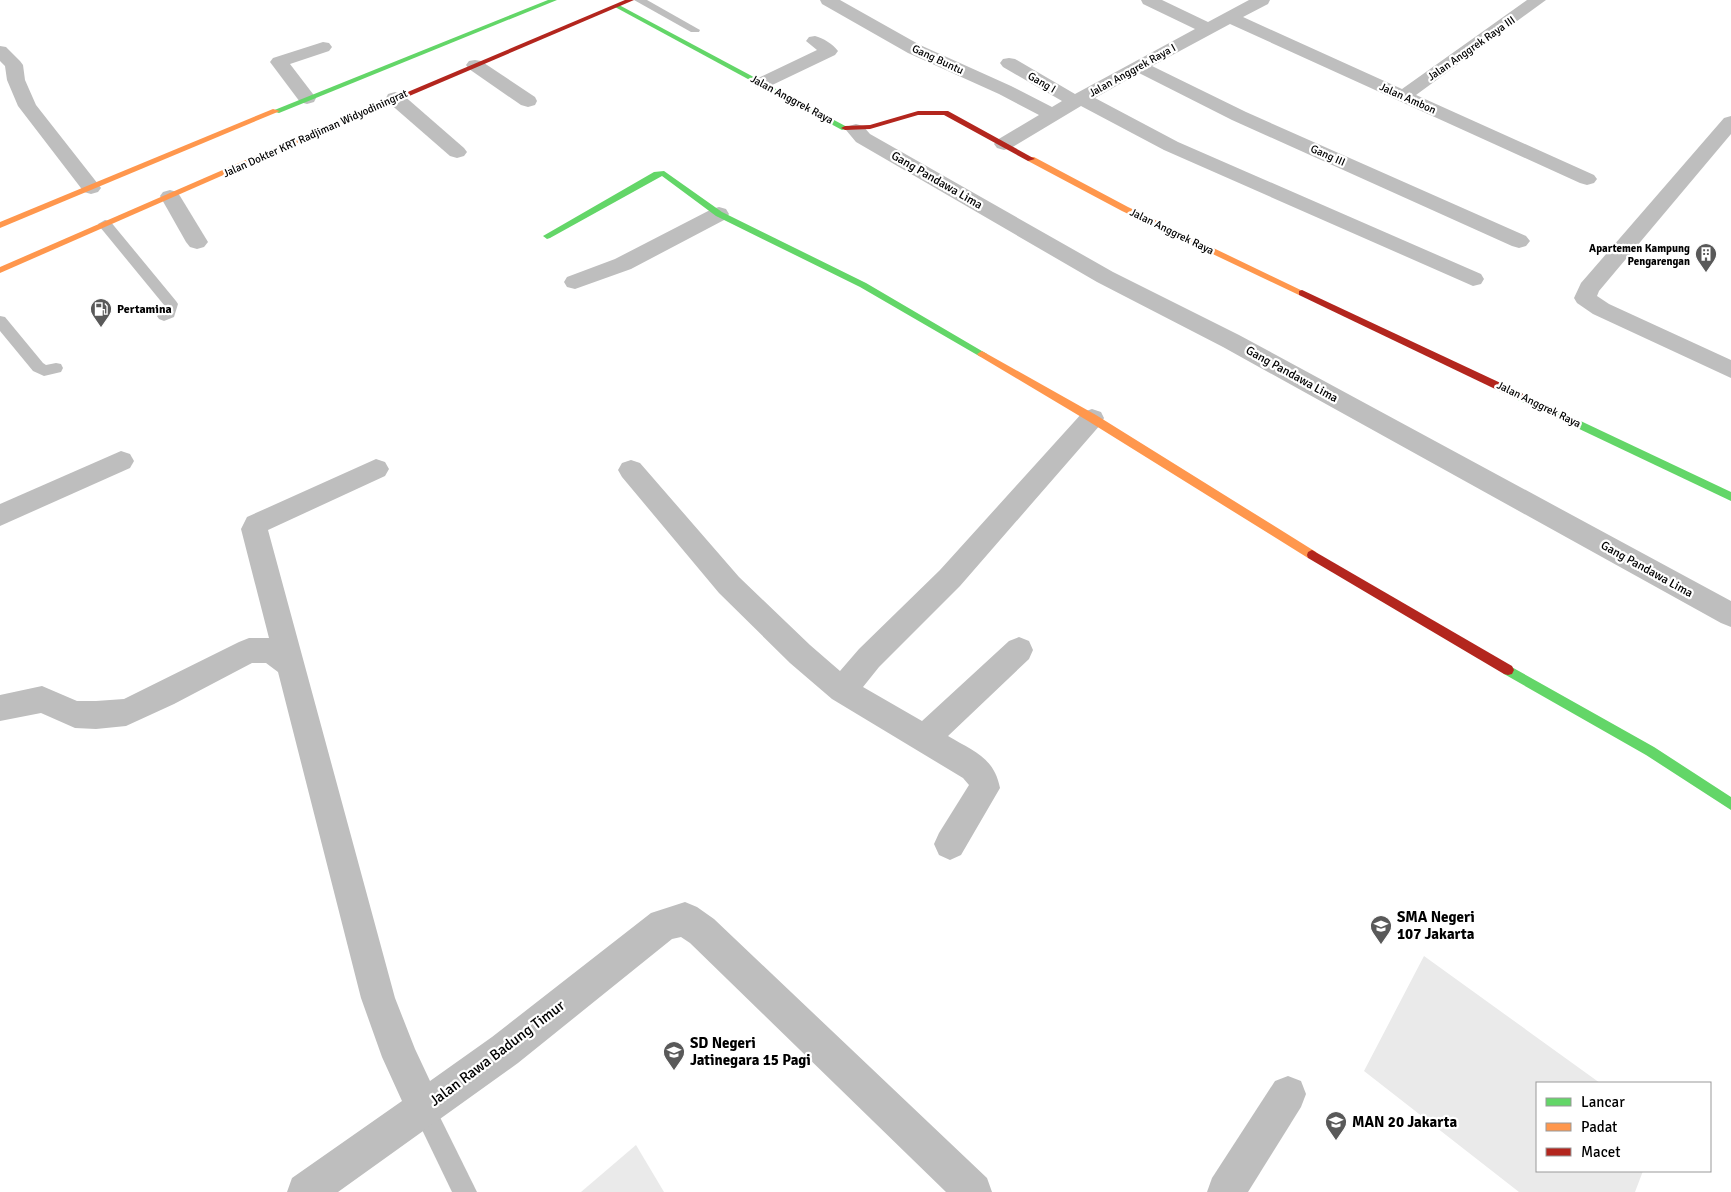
<svg xmlns="http://www.w3.org/2000/svg" width="1731" height="1192" font-family="Signika,sans-serif">
	<style>
		.green { fill: #eaeaea }
		.lines { fill: none; stroke-linecap: round; stroke-linejoin: round }
		.lane { fill: #bebebe; fill-rule: evenodd }
		.street { fill: #bebebe; fill-rule: evenodd }
		.fast { fill: #63d668; fill-rule: evenodd }
		.slow { fill: #ff974d; fill-rule: evenodd }
		.jam { fill: #b3261e; fill-rule: evenodd }
		.labels { text-anchor: middle; stroke-width: 4.5; stroke-linejoin: round; paint-order: stroke }
		.far-street-label { font-size: 11px; fill: #000; stroke: #fff }
		.far-poi-label { font-size: 11px; font-weight: bold; fill: #000; stroke: #fff; text-anchor: end }
		.street-label { font-size: 12px; fill: #000; stroke: #fff }
		.poi-label { font-size: 12px; font-weight: bold; fill: #000; stroke: #fff; text-anchor: start }
		.near-poi-label { font-size: 15px; font-weight: bold; fill: #000; stroke: #fff; text-anchor: start }
		.near-street-label { font-size: 15px; fill: #000; stroke: #fff }
	</style>
	<rect width="100%" height="100%" fill="#fff"/>
	<!-- green -->
	<g class="green">
		<polygon points="1424,956 1600,1083 1537,1083 1537,1171 1643,1171 1635,1192 1519,1192 1364,1071"/>
		<polygon points="636,1145 664,1192 581,1192"/>
	</g>
	<g class="lines">
		<!-- lane -->
		<g class="lane">
			<polygon points="634,0 647,0 700,30 699,32 691,32"/>
			<polygon points="105,220 110,221 176,301 178,304 174,317 164,321 159,319 157,316 162,311 164,305 100,227 98,224"/>
			<polygon points="0,316 5,317 43,363 46,365 56,363 61,364 63,368 61,372 44,376 33,371 0,331"/>
			<polygon points="424,1097 432,1101 477,1192 452,1192 412,1109 416,1101"/>
		</g>
		<!-- street -->
		<g class="street">
			<polygon points="820,0 840,0 920,45 1011,86 1052,107 1062,101 1003,67 1000,63 1003,59 1009,58 1015,59 1075,94 1195,29 1143,4 1141,0 1162,0 1208,22 1249,0 1270,0 1268,4 1243,17 1402,89 1527,0 1546,0 1416,95 1594,175 1597,179 1594,183 1587,185 1580,183 1230,24 1152,66 1246,112 1526,236 1530,241 1526,246 1519,248 1512,246 1232,120 1139,73 1095,98 1178,142 1481,274 1484,279 1481,284 1473,286 1164,150 1081,106 1011,148 1004,150 997,148 994,144 997,140 1039,115 999,94 908,53 822,4"/>
			<path d="M815,36C823,38 833,44 838,51L835,55L768,87L762,88L756,87L753,83L756,79L817,50L806,41L809,37Z"/>
			<polygon points="323,42 329,43 332,47 329,51 290,64 316,98 314,102 307,104 300,102 270,62 273,58"/>
			<polygon points="0,46 6,47 20,61 23,65 25,80 36,105 98,184 101,188 98,192 91,194 84,192 18,106 7,80 5,66 0,61"/>
			<polygon points="475,60 481,61 535,97 537,101 535,105 528,107 521,105 469,69 466,65 469,61"/>
			<polygon points="395,92 402,94 464,148 467,152 464,156 457,158 450,156 388,102 386,98 388,94"/>
			<polygon points="1731,116 1731,134 1599,291 1597,296 1609,304 1731,360 1731,378 1593,314 1577,303 1574,298 1581,283 1724,118"/>
			<polygon points="856,124 863,126 870,134 1113,272 1239,335 1731,601 1731,627 1721,623 1223,347 1097,282 856,142 846,130 849,126"/>
			<polygon points="170,190 177,192 180,196 208,242 204,247 197,249 190,247 186,242 160,196 163,192"/>
			<polygon points="719,207 726,209 729,214 726,219 631,269 575,289 567,287 564,282 567,277 615,259 712,209"/>
			<path d="M1092,409L1101,412L1104,418L1101,424L960,586L879,667L863,687L922,721L1009,641L1019,637L1029,641L1033,650L1029,659L948,736C973,751 994,757 1000,788L961,855L950,860L939,855L934,844L939,833L969,785L963,778L832,699L790,663L719,593L622,477L618,470L622,463L631,460L640,463L739,577L810,645L840,671L859,649L940,570L1083,412Z"/>
			<polygon points="121,451 130,454 134,461 130,468 0,526 0,504"/>
			<polygon points="376,459 385,462 389,469 385,476 268,530 395,998 415,1049 430,1081 492,1037 651,913 685,902 697,907 714,919 987,1178 992,1192 946,1192 690,943 681,937 672,939 518,1063 338,1192 287,1192 292,1178 402,1101 382,1057 361,998 278,672 266,663 252,663 174,704 126,726 96,729 75,728 41,713 0,721 0,695 42,686 77,701 96,701 124,699 239,642 249,638 269,638 241,529 247,517"/>
			<polygon points="1288,1076 1301,1081 1306,1094 1301,1107 1248,1192 1207,1192 1212,1178 1275,1081"/>
		</g>
		<!-- fast -->
		<g class="fast">
			<polygon points="548,0 557,0 279,113 272,111"/>
			<polygon points="615,5 619,5 849,128 842,130 615,7"/>
			<polygon points="664,171 722,212 866,283 987,354 982,357 979,356 860,287 716,216 662,176 550,238 547,239 543,236 654,172"/>
			<polygon points="1519,392 1731,492 1731,501 1516,399 1514,396 1516,393"/>
			<polygon points="1508,665 1654,747 1731,797 1731,810 1646,755 1504,674 1502,670 1504,666"/>
		</g>
		<!-- slow -->
		<g class="slow">
			<polygon points="273,109 280,111 0,228 0,222"/>
			<polygon points="340,119 347,121 0,273 0,267"/>
			<polygon points="1028,157 1034,157 1128,207 1307,293 1305,295 1299,295 1122,211 1028,161"/>
			<polygon points="982,351 1096,415 1316,552 1317,555 1316,558 1308,558 1088,421 979,356 977,354"/>
		</g>
		<!-- jam -->
		<g class="jam">
			<polygon points="625,0 634,0 346,123 339,121"/>
			<polygon points="918,111 948,111 1035,159 1028,161 944,115 918,115 870,129 845,130 841,128 845,126 870,125"/>
			<polygon points="1302,290 1522,393 1524,396 1522,399 1516,399 1299,295 1299,291"/>
			<polygon points="1312,550 1512,666 1514,670 1512,674 1508,675 1504,674 1308,558 1307,555 1308,552"/>
		</g>
	</g>
	<!-- icons -->
	<defs>
		<g id="building-pin" transform="scale(1.125)"><path d="M0 17L-7.5 6A9.5 9.5 0 1 1 7.5 6Z" fill="#595959" stroke="#fff"/><path d="M-4-6H4V6H1V3H-1V6H-4ZM-2.5-4.3h1.7v1.8h-1.7ZM.8-4.3h1.7v1.8H.8ZM-2.5-1h1.7V.8h-1.7ZM.8-1h1.7V.8H.8Z" fill="#fff"/></g>
		<g id="fuel-pin" transform="scale(1.125)"><path d="M0 17L-7.5 6A9.5 9.5 0 1 1 7.5 6Z" fill="#595959" stroke="#fff"/><path d="M-5.5-6h7V0h2V4h1.3V-2.5L3-4.5l.8-.8L6-3V5H2.5V1h-1V6h-7ZM-4.2-4.7v3.2H.2V-4.7Z" fill="#fff"/></g>
		<g id="school-pin" transform="scale(1.125)"><path d="M0 17L-7.5 6A9.5 9.5 0 1 1 7.5 6Z" fill="#595959" stroke="#fff"/><path d="M0-5L7-2L0 1L-7-2ZM-4 1L0 2.5L4 1V4Q0 6-4 4Z" fill="#fff"/></g>
	</defs>
	<g fill-rule="evenodd">
		<use href="#building-pin" x="1706" y="254"/>
		<use href="#fuel-pin" x="101" y="309"/>
		<use href="#school-pin" x="1381" y="926"/>
		<use href="#school-pin" x="674" y="1052"/>
		<use href="#school-pin" x="1336" y="1122"/>
	</g>
	<g class="labels">
		<!-- far-street labels -->
		<g class="far-street-label">
			<text transform="translate(1471 48) rotate(-35)" y="4">Jalan Anggrek Raya III</text>
			<text transform="translate(938 59) rotate(25)" y="4">Gang Buntu</text>
			<text transform="translate(1132 70) rotate(-29)" y="4">Jalan Anggrek Raya I</text>
			<text transform="translate(1042 82) rotate(30)" y="4">Gang I</text>
			<text transform="translate(1408 98) rotate(24)" y="4">Jalan Ambon</text>
			<text transform="translate(792 99) rotate(28)" y="4">Jalan Anggrek Raya</text>
			<text transform="translate(315 133) rotate(-24)" y="4">Jalan Dokter KRT Radjiman Widyodiningrat</text>
			<text transform="translate(1328 155) rotate(24)" y="4">Gang III</text>
			<text transform="translate(1172 231) rotate(26)" y="4">Jalan Anggrek Raya</text>
			<text transform="translate(1539 404) rotate(26)" y="4">Jalan Anggrek Raya</text>
		</g>
		<!-- far-poi labels -->
		<g class="far-poi-label">
			<text x="1690" y="252">Apartemen Kampung<tspan x="1690" dy="13">Pengarengan</tspan></text>
		</g>
		<!-- street labels -->
		<g class="street-label">
			<text transform="translate(937 180) rotate(30)" y="4">Gang Pandawa Lima</text>
			<text transform="translate(1292 374) rotate(29)" y="4">Gang Pandawa Lima</text>
			<text transform="translate(1647 569) rotate(29)" y="4">Gang Pandawa Lima</text>
		</g>
		<!-- poi labels -->
		<g class="poi-label">
			<text x="117" y="313">Pertamina</text>
		</g>
		<!-- near-poi labels -->
		<g class="near-poi-label">
			<text x="1397" y="922">SMA Negeri<tspan x="1397" dy="17">107 Jakarta</tspan></text>
			<text x="690" y="1048">SD Negeri<tspan x="690" dy="17">Jatinegara 15 Pagi</tspan></text>
			<text x="1352" y="1127">MAN 20 Jakarta</text>
		</g>
		<!-- near-street labels -->
		<g class="near-street-label">
			<text transform="translate(497 1053) rotate(-37)" y="5">Jalan Rawa Badung Timur</text>
		</g>
	</g>
	<!-- legend -->
	<rect x="1536" y="1082" width="175" height="90" fill="#ffffff" stroke="#999999"/>
	<rect x="1546" y="1098" width="25" height="8" fill="#63d668" stroke="#999999"/>
	<text x="1581" y="1107" font-size="15" fill="#000000">Lancar</text>
	<rect x="1546" y="1123" width="25" height="8" fill="#ff974d" stroke="#999999"/>
	<text x="1581" y="1132" font-size="15" fill="#000000">Padat</text>
	<rect x="1546" y="1148" width="25" height="8" fill="#b3261e" stroke="#999999"/>
	<text x="1581" y="1157" font-size="15" fill="#000000">Macet</text>
</svg>
